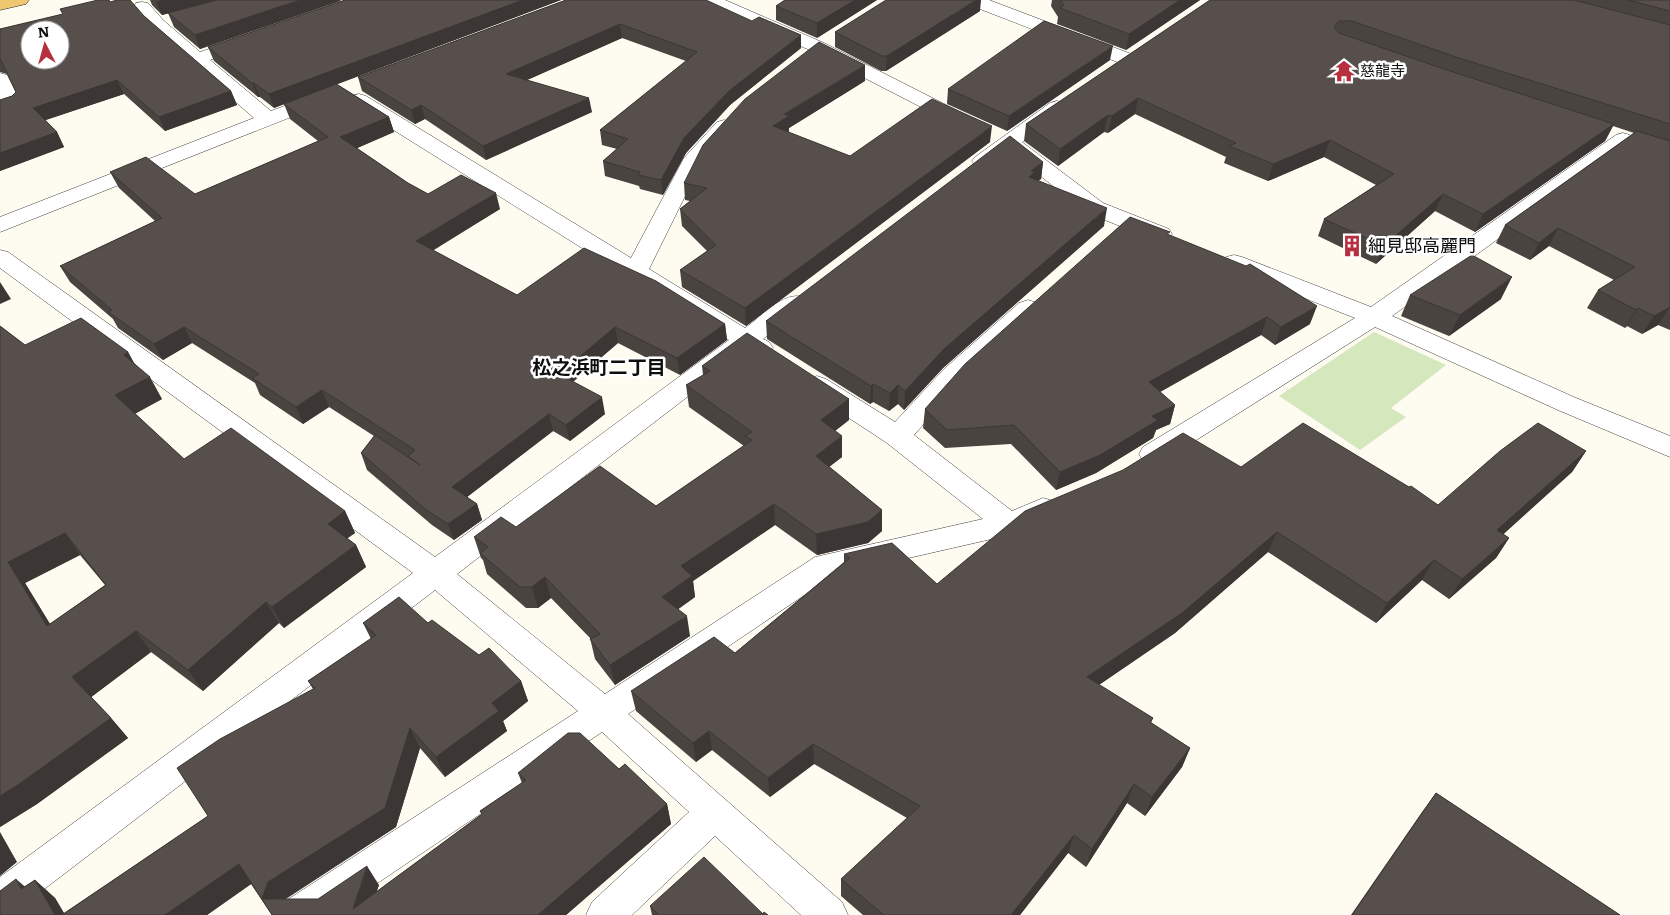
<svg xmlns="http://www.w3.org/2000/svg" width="1670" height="915" font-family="Literata,'Noto Sans JP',serif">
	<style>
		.green { fill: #d5e7bc }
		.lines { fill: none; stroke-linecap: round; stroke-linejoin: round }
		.minor-casing { stroke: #414141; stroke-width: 1 }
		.primary-casing { stroke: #1f1f1f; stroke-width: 1 }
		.minor { fill: #fff; fill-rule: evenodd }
		.primary { fill: #efc770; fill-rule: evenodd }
		.wall { fill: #4a4440; fill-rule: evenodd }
		.shaded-wall { fill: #3c3734 }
		.building { fill: #564f4b; stroke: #3c3734; fill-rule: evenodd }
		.labels { text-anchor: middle; stroke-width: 5; stroke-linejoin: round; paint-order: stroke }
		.far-poi-label { font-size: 15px; fill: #0e0e0e; stroke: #fff; text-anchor: start }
		.poi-label { font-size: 18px; fill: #0e0e0e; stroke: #fff; text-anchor: start }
		.neighbourhood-label { font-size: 19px; font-weight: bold; fill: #0e0e0e; stroke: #fff }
	</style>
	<rect width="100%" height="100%" fill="#fefbf1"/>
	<!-- green -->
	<polygon class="green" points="1374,332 1446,365 1391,408 1406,417 1360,450 1279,396"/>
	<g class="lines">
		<!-- minor casing -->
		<g class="minor-casing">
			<g id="minor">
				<polygon points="701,0 725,0 824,43 966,115 969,119 966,123 959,125 952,123 812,51 704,4"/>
				<polygon points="964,0 989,0 1134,55 1136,59 1134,63 1127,65 1120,63 967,4"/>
				<polygon points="142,2 148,3 163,20 200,52 241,38 247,37 253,38 256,42 253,46 210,60 271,111 322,92 329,94 332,98 329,102 0,232 0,217 254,118 151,28 133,7 136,3"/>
				<polygon points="0,73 7,75 22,105 19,109 0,115"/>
				<path d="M359,94L366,96L631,258L684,158L717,122L724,120L731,122L734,126L731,130L703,160L649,269L745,328C762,316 783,291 804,297L808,302L804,307L763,339L769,342L773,348L769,354L760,356L747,351L457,574L605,694L815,557L983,519L887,443L808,391L804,385L808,379L817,376L826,379L895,422L944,369L1019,303L1028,300L1037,303L1040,308L1037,313L962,381L914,435L1012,511L1043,498L1053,501L1057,509L1053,517L1009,535L834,575L628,714L842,902L848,915H801L715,836L632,915H586L592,902L689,812L602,732L330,915H278L284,902L578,711L435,590L13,913L0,915V877L413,573L0,268V250L8,252L435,557L729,340L352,104L349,100L352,96Z"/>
				<path d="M1057,101L1064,103L1067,107L1064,111L1022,142L1103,203L1169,229L1172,234L1169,239L1161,241L1153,239L1087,213L1009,151C997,160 989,169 975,165L972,161L975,157L1050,103Z"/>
				<polygon points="1623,133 1630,135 1633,139 1630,143 1392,316 1576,398 1670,436 1670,457 1558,410 1375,327 1163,461 1153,464 1143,461 1139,454 1143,447 1355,318 1226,267 1222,262 1226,257 1234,255 1242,257 1371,307 1616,135"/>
			</g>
		</g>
		<!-- primary casing -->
		<g class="primary-casing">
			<polygon id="primary" points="0,0 29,0 26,4 0,10"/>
		</g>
		<!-- minor -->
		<use href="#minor" class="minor"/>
		<!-- primary -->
		<use href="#primary" class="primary"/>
	</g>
	<!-- wall -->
	<g class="wall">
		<polygon points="150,0 217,0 162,15 152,5"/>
		<polygon points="345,0 561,0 337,84 389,117 394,132 357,148 408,183 428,194 500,209 432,250 517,295 725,324 727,340 680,375 618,343 573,382 605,414 570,441 553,431 467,497 477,504 482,520 454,540 432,525 367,470 361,453 374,436 329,407 303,424 260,395 255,383 192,343 163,360 118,328 113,319 70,282 60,266 155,221 119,188 110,172 195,194 318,141 290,119 284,104 274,108 260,97 258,97 214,61 208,47"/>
		<polygon points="566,0 752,21 801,35 801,48 730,105 686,153 663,195 640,189 639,186 605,176 603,161 617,149 602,145 600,130 686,61 622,38 527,80 592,112 486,160 425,119 415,124 362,91 358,77"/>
		<polygon points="785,0 877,0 817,38 776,20 776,6"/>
		<polygon points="1052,0 1200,0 1126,50 1057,24 1058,17 1051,6"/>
		<polygon points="1210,0 1670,0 1670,330 1658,325 1642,334 1627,326 1625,328 1587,308 1598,290 1614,280 1549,246 1530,260 1496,243 1505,225 1634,133 1613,126 1605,141 1475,232 1435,211 1376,264 1318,236 1324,219 1376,185 1324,157 1268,181 1224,163 1226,157 1135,114 1108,133 1104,132 1058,166 1024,141 1026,124"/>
		<polygon points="340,1 200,49 174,27 168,13"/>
		<polygon points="110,2 144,16 231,91 237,105 165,131 124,94 45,120 57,132 64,147 0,171 0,100 12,96 16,92 7,74 0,72 0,29 63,14 60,9"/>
		<polygon points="980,11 886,71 881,71 835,47 835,32"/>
		<polygon points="1110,60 1007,131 947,104 948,89"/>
		<polygon points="865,81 789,128 789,133 850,156 990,142 746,326 682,287 680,270 707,251 682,226 680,209 690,201 685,200 684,183"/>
		<polygon points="1043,162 1041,179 1038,181 1104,226 943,368 904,410 898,404 889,411 873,402 870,404 767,339 766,321"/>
		<polygon points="1169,235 1310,324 1275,345 1261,335 1160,392 1175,405 1170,424 1156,430 1153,438 1096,473 1056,490 1011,444 945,448 923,428 925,409"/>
		<polygon points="1410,295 1501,299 1449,336 1401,316"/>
		<path d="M0,326L25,345L128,352L135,365L162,399L135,414L184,459L345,511L355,533L347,538L356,545L366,567L284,628L279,623L203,691L151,652L91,697L111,718L128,738L37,804L0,827ZM80,555L105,585L50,624L25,583Z"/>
		<polygon points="702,366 849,399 849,420 835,431 842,457 829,467 882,510 882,531 868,543 817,555 775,525 693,581 695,597 678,609 690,636 615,685 595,659 590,638 551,598 538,608 526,608 487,574 483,560 481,558 474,537 516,527 656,506 744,446 689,407 686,385 703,375"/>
		<polygon points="1586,451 1572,472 1503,534 1509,538 1496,558 1449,599 1422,580 1376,623 1268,552 1175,633 1099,685 1153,718 1151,723 1190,748 1182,767 1145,816 1127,803 1086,867 1068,853 1020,915 863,915 841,896 841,879 907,818 814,764 770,797 712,750 696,762 636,711 631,691 735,653 844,562 844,554 937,584 1241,467 1438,505"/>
		<polygon points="363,623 428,623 521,681 528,701 503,721 507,731 445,777 420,748 396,827 286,899 318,899 379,885 376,892 482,814 480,811 522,783 518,773 619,769 667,804 671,824 566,915 272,915 251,884 207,915 0,915 25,887 35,880 55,898 64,913 208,816 313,689 308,681 371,639"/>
		<polygon points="1436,793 1620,915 1351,915 1422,812"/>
		<polygon points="650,906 763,914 768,915 652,915"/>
	</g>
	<!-- shaded-wall -->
	<g class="shaded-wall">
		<polygon points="162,0 217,0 162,15 156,2"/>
		<polygon points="300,0 341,0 340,1 200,49 195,35"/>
		<polygon points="523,0 561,0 274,108 269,94"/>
		<polygon points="855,0 877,0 817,38 817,23"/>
		<polygon points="976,0 981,0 980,11 886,71 887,56"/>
		<polygon points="1180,0 1200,0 1126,50 1129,34"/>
		<polygon points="620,24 622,38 509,88 506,74"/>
		<polygon points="801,35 801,48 730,105 686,153 663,195 661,180 684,138 729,91"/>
		<polygon points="1113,46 1110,60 1007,131 1009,116"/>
		<polygon points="865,65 865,81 789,128 789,132 773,143 773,126 784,114"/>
		<polygon points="117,80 124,94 40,122 33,108"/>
		<polygon points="252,83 254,83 260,97 258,97"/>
		<polygon points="231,91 237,105 165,131 159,117"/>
		<polygon points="589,98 592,112 486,160 483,146"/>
		<polygon points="1138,98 1135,114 1108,133 1112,116"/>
		<polygon points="421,105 425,119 415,124 411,110"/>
		<polygon points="1108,115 1104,132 1058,166 1060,149"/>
		<polygon points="389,117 394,132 346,153 340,137"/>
		<polygon points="1614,124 1605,141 1475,232 1483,214"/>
		<polygon points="992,126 990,142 746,326 745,308"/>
		<polygon points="57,132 64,147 0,171 0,153"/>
		<polygon points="1330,140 1324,157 1268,181 1273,164"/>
		<polygon points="1043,162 1041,179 1033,185 1029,177 1031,171"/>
		<polygon points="496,193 500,209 421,258 416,241"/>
		<polygon points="1443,194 1435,211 1376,264 1384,246"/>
		<polygon points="1107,208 1104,226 943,368 904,410 905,391 944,349"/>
		<polygon points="1558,228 1549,246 1530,260 1539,243"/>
		<polygon points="1512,277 1501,299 1449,336 1460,315"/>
		<polygon points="0,282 11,299 0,304"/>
		<polygon points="1317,306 1310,324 1275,345 1281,327"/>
		<polygon points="1670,307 1658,325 1642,334 1654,316"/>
		<polygon points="1638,308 1627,326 1625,328 1636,310"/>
		<polygon points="1267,317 1261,335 1144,401 1149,382"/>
		<polygon points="725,324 727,340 680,375 677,358"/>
		<polygon points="184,327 192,343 163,360 154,344"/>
		<polygon points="615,327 618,343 563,390 559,374"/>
		<polygon points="128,352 140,374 124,355"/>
		<polygon points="150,377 162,399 128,417 115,395"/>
		<polygon points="873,384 873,402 870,404 871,386"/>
		<polygon points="898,385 898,404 889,411 890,393"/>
		<polygon points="322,390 329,407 303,424 296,407"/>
		<polygon points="602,397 605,414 570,441 566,425"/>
		<polygon points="849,399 849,420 822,441 821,420"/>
		<polygon points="1175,405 1170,424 1156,430 1153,438 1096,473 1056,490 1060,472 1152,416"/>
		<polygon points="549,414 553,431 458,504 452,487"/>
		<polygon points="842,436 842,457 816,477 816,456"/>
		<polygon points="1586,451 1572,472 1485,551 1497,530"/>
		<polygon points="477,504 482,520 454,540 448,524"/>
		<polygon points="774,504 775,525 693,581 695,597 666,618 662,597 681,566"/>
		<polygon points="882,510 882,531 868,543 817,555 816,534"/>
		<polygon points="345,511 355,533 338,545 328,524"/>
		<polygon points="1277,532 1268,552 1175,633 1081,697 1087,677"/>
		<polygon points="65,533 80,555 25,583 64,647 47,626 8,562"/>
		<polygon points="1509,538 1496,558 1449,599 1462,579"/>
		<polygon points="356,545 366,567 284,628 272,607"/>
		<polygon points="1434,560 1422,580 1376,623 1387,603"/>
		<polygon points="545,577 551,598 538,608 532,587"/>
		<polygon points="266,602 279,623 203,691 188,670"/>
		<polygon points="687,616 690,636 615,685 610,665"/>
		<polygon points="136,631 151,652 90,698 72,677"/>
		<polygon points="521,681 528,701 503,721 507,731 445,777 436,757 492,703"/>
		<polygon points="111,718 128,738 37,804 0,827 0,796"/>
		<polygon points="410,728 420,748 396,827 283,900 262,899 268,882"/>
		<polygon points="709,731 712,750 696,762 693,743"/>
		<polygon points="813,744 814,764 770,797 768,778"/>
		<polygon points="1190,748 1182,767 1145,816 1152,797"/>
		<polygon points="1134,784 1127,803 1086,867 1092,849"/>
		<polygon points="667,804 671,824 566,915 538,915"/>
		<polygon points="0,832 17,862 0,876"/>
		<polygon points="1074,835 1068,853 1020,915 1011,915"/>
		<polygon points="239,864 254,882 207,915 165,915"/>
		<polygon points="367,866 379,885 369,915 353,909"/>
		<polygon points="16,879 37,897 21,889"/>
		<polygon points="35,880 55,898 65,915 55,915"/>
	</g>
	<!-- building -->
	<g class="building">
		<path d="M98,0H109L110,2L117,0H130L144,16L231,91L159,117L117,80L33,108L57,132L0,153V100L12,96L16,92L1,60H0V29L63,14L60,9ZM30,30H60V60H30Z"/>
		<polygon points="217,0 300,0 195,35 168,13"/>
		<polygon points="345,0 523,0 269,94 254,83 252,83 208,47"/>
		<polygon points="566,0 706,0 752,21 759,17 801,35 729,91 684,138 661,180 638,175 640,172 603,161 628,139 600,130 697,52 620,24 506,74 589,98 483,146 421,105 411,110 358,77"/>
		<polygon points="785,0 855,0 817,23 776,6"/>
		<polygon points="886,0 976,0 887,56 882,56 835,32"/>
		<polygon points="1060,0 1180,0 1129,34 1060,8 1064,5"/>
		<polygon points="1210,0 1574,0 1670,25 1670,124 1459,58 1352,21 1339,21 1334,27 1339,33 1444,69 1614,124 1483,214 1443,194 1384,246 1324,219 1394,174 1330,140 1273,164 1229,146 1236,143 1138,98 1112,116 1108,115 1060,149 1026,124"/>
		<polygon points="1628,0 1670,0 1670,11"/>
		<polygon points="1044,21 1113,46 1009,116 948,89"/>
		<polygon points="819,42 865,65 784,114 789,116 773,126 850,156 932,99 992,126 745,308 680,270 716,245 680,209 707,188 684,183 703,145 745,99"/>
		<polygon points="336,84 389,117 340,137 408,183 428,194 461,175 496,193 416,241 517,295 584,248 656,281 725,324 677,358 615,327 559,374 602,397 566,425 549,414 452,487 477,504 448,524 425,509 361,453 375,435 420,465 408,456 415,450 322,390 296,407 252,378 259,374 184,327 154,344 108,312 112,310 60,266 162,218 110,172 146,157 195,194 328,137 284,104"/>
		<polygon points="1637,131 1670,141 1670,307 1654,316 1638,308 1636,310 1598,290 1635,267 1558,228 1539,243 1505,225"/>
		<polygon points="1010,136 1043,162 1031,171 1035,172 1029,177 1107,208 944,349 905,391 898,385 890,393 873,384 871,386 766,321"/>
		<polygon points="1130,217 1170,232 1167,234 1246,266 1250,264 1317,306 1281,327 1267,317 1149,382 1175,405 1152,416 1158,420 1100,455 1060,472 1014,425 947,430 925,409 965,364"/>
		<polygon points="1472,255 1512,277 1460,315 1410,295"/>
		<path d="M81,318L128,352L124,355L150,377L115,395L184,459L231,428L345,511L328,524L356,545L272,607L266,602L188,670L136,631L72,677L111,718L18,785L0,796V326L25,345ZM65,533L106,585L47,626L8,562Z"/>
		<polygon points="747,333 849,399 821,420 842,436 816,456 882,510 868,522 816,534 774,504 681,566 692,576 662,597 687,616 610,665 590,639 600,634 545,577 532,587 520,587 480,553 488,547 474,537 501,517 516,527 600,466 656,506 752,440 745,436 752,432 686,385 710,371 702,366"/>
		<polygon points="1303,423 1409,487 1411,486 1438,505 1500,451 1538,423 1586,451 1497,530 1509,538 1462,579 1434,560 1387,603 1277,532 1182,613 1087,677 1153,718 1150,722 1190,748 1152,797 1134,784 1092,849 1074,835 1011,915 884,915 841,879 920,806 813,744 768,778 709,731 693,743 631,691 714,637 735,653 850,558 844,554 892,543 937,584 1025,511 1123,470 1183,433 1241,467"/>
		<polygon points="399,597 428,623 432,620 479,655 489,648 521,681 492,703 499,711 436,757 410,728 385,808 268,882 262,899 318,899 367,866 353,909 482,814 480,811 526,780 518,773 568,733 580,733 619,769 625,764 667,804 538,915 272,915 239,864 165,915 62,915 208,816 177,768 220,739 315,688 308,681 376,635 363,623"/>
		<polygon points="1436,793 1620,915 1352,915"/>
		<polygon points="704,857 763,914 764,912 768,915 659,915 650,906"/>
		<polygon points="16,879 21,889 35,880 55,915 0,915 0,891"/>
	</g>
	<!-- icons -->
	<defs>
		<g id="temple-bare" transform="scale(1.725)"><path d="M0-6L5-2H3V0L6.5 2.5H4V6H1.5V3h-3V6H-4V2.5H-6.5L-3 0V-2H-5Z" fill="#b62f3f" stroke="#fff" stroke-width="2.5" paint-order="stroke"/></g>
		<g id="building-bare" transform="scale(1.725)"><path d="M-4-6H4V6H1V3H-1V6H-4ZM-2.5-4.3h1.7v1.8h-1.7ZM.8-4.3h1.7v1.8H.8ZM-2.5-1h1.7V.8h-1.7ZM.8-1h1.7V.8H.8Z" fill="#b62f3f" stroke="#fff" stroke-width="2.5" paint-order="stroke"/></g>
	</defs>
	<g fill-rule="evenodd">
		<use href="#temple-bare" x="1344" y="71"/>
		<use href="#building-bare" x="1352" y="246"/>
	</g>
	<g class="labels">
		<!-- far-poi labels -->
		<g class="far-poi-label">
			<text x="1360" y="76">慈龍寺</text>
		</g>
		<!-- poi labels -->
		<g class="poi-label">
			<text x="1368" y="252">細見邸高麗門</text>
		</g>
		<!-- neighbourhood labels -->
		<g class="neighbourhood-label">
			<text x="599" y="374">松之浜町二丁目</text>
		</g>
	</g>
	<!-- north arrow -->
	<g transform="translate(45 45) rotate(354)"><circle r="24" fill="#ffffff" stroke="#9f9f9f"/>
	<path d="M0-4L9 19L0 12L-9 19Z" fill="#b62f3f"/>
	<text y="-8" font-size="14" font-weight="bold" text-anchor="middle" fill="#0e0e0e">N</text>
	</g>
</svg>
